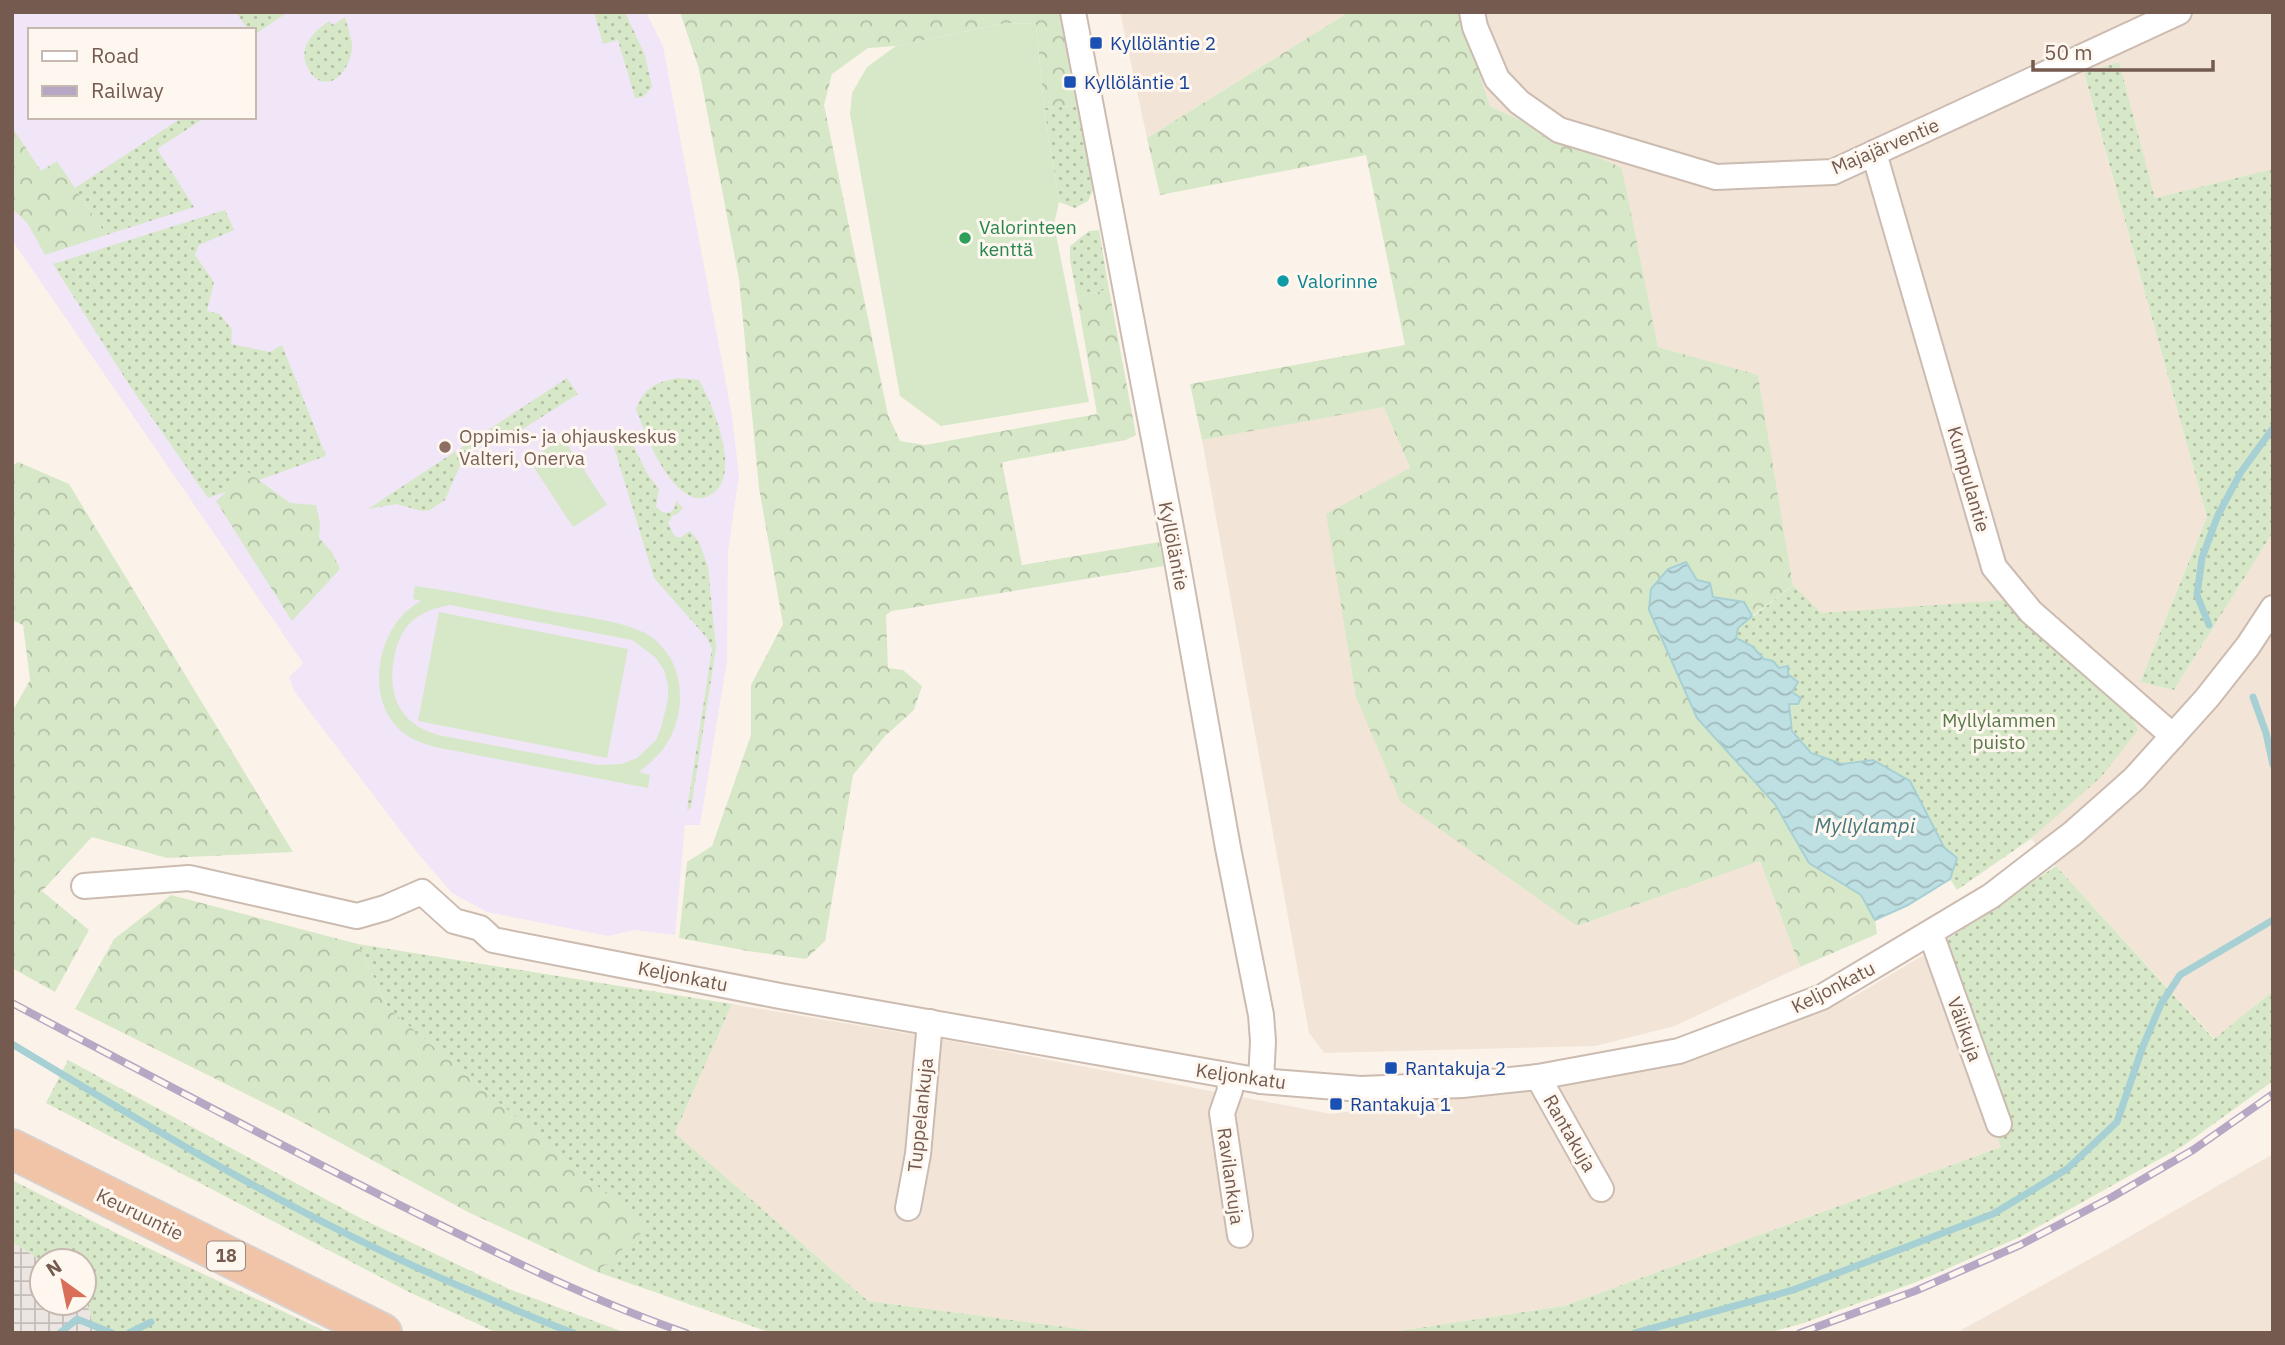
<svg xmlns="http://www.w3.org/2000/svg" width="2285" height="1345" font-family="'IBM Plex Sans',sans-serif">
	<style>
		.residential { fill: #f2e5d8 }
		.industrial { fill: url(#industrial-grid) }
		.education { fill: #f0e6f7; fill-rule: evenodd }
		.grass { fill: url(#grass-dots) }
		.forest { fill: url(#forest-crowns) }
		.garden { fill: #d7e8c8; fill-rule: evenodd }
		.water { fill: url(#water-waves); stroke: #a6d0d4; stroke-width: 2 }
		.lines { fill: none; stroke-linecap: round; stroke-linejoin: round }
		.stream { stroke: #a6d0d4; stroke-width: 7 }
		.minor-casing { stroke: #ccbbb0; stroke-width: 28 }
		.trunk-casing { stroke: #d8d1ce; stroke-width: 42 }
		.minor { stroke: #fff; stroke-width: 24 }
		.trunk { stroke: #f2c4a7; stroke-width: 38 }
		.rail-casing { stroke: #b6a8c4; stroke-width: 8 }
		.rail { stroke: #fef7f0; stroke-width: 5; stroke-dasharray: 16; stroke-linecap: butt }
		.transit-dot { fill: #1a4fb4; stroke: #fef7f0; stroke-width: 2.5 }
		.leisure-dot { fill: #2e9e5b; stroke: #fef7f0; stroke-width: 2.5 }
		.culture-dot { fill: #0f9aa8; stroke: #fef7f0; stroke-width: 2.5 }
		.education-dot { fill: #8d6e63; stroke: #fef7f0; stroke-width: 2.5 }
		.labels { text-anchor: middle; stroke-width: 6; stroke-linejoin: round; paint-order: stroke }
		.shield { fill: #fef7f0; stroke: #9d897f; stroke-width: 2 }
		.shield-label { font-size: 18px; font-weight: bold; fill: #745a4f }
		.transit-label { font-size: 19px; fill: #164399; stroke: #fef7f0; text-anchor: start }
		.street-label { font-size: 19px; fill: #745a4f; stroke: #fef7f0 }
		.leisure-label { font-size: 19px; fill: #27864d; stroke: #fef7f0; text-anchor: start }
		.culture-label { font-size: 19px; fill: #0d838f; stroke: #fef7f0; text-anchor: start }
		.education-label { font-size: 19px; fill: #785e54; stroke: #fef7f0; text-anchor: start }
		.park-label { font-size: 19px; fill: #597848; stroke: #fef7f0 }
		.water-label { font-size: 21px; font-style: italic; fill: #47787e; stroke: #fef7f0 }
	</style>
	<defs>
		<pattern id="industrial-grid" width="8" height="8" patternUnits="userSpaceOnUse" patternTransform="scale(1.75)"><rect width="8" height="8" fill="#ece6e2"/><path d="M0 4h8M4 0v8" fill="none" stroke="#c4bdba"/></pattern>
		<pattern id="grass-dots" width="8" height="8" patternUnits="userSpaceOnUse" patternTransform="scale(1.75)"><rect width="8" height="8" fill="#d7e8c8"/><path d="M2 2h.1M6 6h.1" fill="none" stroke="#b3bfa5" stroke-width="1.8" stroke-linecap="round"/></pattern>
		<pattern id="forest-crowns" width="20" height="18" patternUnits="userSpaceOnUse" patternTransform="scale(1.75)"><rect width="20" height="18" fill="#d7e8c8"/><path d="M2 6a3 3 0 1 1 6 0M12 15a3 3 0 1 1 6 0" fill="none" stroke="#b3bfa5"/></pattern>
		<pattern id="water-waves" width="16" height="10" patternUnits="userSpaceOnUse" patternTransform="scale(1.75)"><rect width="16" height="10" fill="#bfe0e3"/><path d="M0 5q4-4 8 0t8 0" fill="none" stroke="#a0b9ba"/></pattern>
	</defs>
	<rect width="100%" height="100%" fill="#fbf3e9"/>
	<!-- residential -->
	<g class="residential">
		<polygon points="1120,12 1349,12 1147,138"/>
		<polygon points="1460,12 2273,12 2273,169 2155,198 2119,63 2084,74 2207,517 2140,682 2174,690 2273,532 2273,992 2215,1039 2056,866 1793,585 1758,376 1658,347 1622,168 1490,106"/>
		<polygon points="1384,406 1410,468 1577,926 1760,861 1800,967 1675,1026 1595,1046 1324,1053 1309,1033 1202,440"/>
		<polygon points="1927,953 2001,1147 1564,1306 1385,1333 1111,1333 868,1301 675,1133 732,1004 946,1040 1331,1114 1675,1065 1853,997"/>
		<polygon points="2273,1154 2273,1333 1956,1333 2115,1245"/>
	</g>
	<!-- industrial -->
	<polygon class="industrial" points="12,1242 42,1261 42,1303 84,1303 84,1293 95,1331 92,1333 12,1333"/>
	<!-- education -->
	<path class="education" d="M12,12H646L663,46L732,416L739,475L728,552L727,661L700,825H685L675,935L634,930L608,936L487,912L452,893L416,851L294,691L289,677L303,663L12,240ZM30,30H254V117H30Z"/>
	<!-- grass -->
	<g class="grass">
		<polygon points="236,12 288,12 254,35 254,30 248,30"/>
		<polygon points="594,12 625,12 645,55 652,87 643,97 635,98 618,40 603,44"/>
		<path d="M345,17C347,26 351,35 352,44C353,59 340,87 321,81C316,79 311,75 309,70C296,49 313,32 329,21L333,25Z"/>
		<polygon points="2119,62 2155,198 2273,169 2273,532 2174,690 2140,682 2207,517 2084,73"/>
		<polygon points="1080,105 1094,188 1088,201 1075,208 1059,202 1044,108"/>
		<polygon points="183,117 201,117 203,119 157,149 194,207 106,235 75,188"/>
		<polygon points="225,210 234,230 199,245 195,255 214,282 207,311 220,314 232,330 231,344 270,352 282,345 326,456 208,498 130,386 53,264"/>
		<polygon points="1099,230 1109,289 1077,297 1070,260 1070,246 1089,231"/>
		<polygon points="567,378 578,394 515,434 491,436 466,452 445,500 430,510 422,511 396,504 368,509"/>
		<path d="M679,378L699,380C712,403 743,475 712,494C706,498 699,500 692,497C664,485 646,435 636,409C645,386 657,382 679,378Z"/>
		<polygon points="630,439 647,473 659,489 656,507 662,512 669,513 674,509 676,501 683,508 676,515 673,515 668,523 675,537 681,537 690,531 699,542 708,567 716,648 691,808 687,810 712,649 707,638 654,578 613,444"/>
		<path d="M1793,585L1821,613L2007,600L2129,711L2138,730L2101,777L2029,840L1957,890L1950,879L1957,858L1944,847L1928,814L1873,760C1863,761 1850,765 1840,763C1803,756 1782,729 1792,691L1779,668L1765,659L1752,646L1736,638L1738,628Z"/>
		<polygon points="2056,866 2214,1039 2273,991 2273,1081 2183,1146 2020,1237 1919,1281 1804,1323 1768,1333 1385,1333 1564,1306 2001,1147 1927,953"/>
		<polygon points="358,944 732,1004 675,1133 868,1301 1111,1333 772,1333 597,1272 646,1228 388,1008"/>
		<polygon points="68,1060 364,1220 509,1289 626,1333 497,1333 409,1292 46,1103"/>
		<polygon points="12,1180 114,1232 329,1333 92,1333 95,1330 84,1293 84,1261 42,1261 12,1242"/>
	</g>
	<!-- forest -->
	<g class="forest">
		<polygon points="680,12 1061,12 1080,105 1044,108 1036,24 1006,23 896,46 868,48 832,74 824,105 888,415 900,441 925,445 1097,414 1077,297 1109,289 1136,435 1126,440 1002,462 1022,565 1159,542 1164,566 892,611 886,615 888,668 903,670 922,686 914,710 885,736 853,775 825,941 806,959 748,951 679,938 687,862 712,846 751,735 751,685 783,624 759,488 739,279 699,69"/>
		<polygon points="1349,12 1460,12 1490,106 1622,168 1658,347 1758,375 1793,585 1752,616 1744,602 1713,597 1746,771 1775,804 1809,863 1861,895 1875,920 1877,934 1800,967 1760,861 1577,926 1400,801 1356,697 1326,514 1410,468 1384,407 1202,440 1190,384 1405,345 1366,155 1160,195 1147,138"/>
		<polygon points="12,127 41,171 57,161 106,235 45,255 28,224 12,208"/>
		<polygon points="18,462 69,484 293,852 167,858 92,837 42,891 89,930 55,992 12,968 12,712 30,680 23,625 12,620 12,466"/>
		<polygon points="241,467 290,503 316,505 320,523 319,538 332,552 340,569 292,621 216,501 225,493"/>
		<polygon points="171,895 358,944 388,1008 647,1228 597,1272 468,1212 300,1121 75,1009 114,939"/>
	</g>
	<!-- garden -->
	<g class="garden">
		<polygon points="1006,23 1036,24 1044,108 1059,202 1054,224 1089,402 941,426 900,396 850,114 852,93 867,67 896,46"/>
		<polygon points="563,438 607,505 573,527 529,460"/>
		<path d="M415,586C459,592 503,602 546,610C575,616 633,621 654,639C673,655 681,676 680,701C677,734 665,752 639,772L650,775L648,788L435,747C425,744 414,741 405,734C362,703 376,624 421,601L413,599ZM450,605L632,640L655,657L664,670L668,685V699L661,728L656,740L637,758L622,764L598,765L438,735C400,724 387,696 394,658C396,646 401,632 410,623C421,612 435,608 450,605Z"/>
		<polygon points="439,612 628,649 607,758 418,721"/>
	</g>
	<!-- water -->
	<polygon class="water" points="1686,562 1697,580 1710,583 1713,597 1744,602 1752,616 1738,628 1736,638 1752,646 1764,659 1773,661 1779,668 1788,666 1788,674 1798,682 1792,692 1801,698 1798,704 1789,704 1792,731 1811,753 1842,764 1873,760 1910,781 1944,847 1957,858 1950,879 1908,905 1875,920 1861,895 1809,863 1775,804 1697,718 1649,610 1651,589 1668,569"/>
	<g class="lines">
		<!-- stream -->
		<g class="stream">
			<polyline points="2209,625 2197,595 2202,558 2218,515 2241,472 2273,428"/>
			<polyline points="2253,697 2266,733 2273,765"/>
			<path d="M12,1044C161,1134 310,1224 471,1291C505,1305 539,1321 574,1333"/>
			<polyline points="60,1333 77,1319 112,1333"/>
			<polyline points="129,1333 151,1322"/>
			<polyline points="1635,1333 1793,1290 1993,1214 2067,1169 2117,1122 2143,1046 2161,1004 2180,975 2273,920"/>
		</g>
		<!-- minor casing -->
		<g class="minor-casing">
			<g id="minor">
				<polyline points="1073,12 1175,549 1228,848 1261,1015 1263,1041 1261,1081"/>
				<polyline points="1472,12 1475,27 1497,79 1519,102 1559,130 1716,177 1833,172 2179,12"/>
				<polyline points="1874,153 1994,567 2031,612 2173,736"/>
				<polyline points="84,886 189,878 357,916 385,908 422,892 454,921 480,928 493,940 780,996 1261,1081 1361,1089 1462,1085 1538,1077 1679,1051 1822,997 1991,896 2073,833 2134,779 2207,698 2248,646 2273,608"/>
				<polyline points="1931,934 1999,1124"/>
				<polyline points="1229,1076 1230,1090 1222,1113 1240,1235"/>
				<polyline points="1538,1077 1601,1189"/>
				<polyline points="908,1208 918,1154 930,1022"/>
			</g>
		</g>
		<!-- trunk casing -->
		<g class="trunk-casing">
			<polyline id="trunk" points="12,1149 382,1333"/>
		</g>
		<!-- minor -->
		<use href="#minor" class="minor"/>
		<!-- trunk -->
		<use href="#trunk" class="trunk"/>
		<!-- rail casing -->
		<g class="rail-casing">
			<g id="rail">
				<path d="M12,1003C146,1074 280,1145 416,1213C505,1257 592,1301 686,1333"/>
				<polyline points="1800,1333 1915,1291 2020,1245 2112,1197 2193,1150 2273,1094"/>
			</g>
		</g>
		<!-- rail -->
		<use href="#rail" class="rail"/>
	</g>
	<!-- markers -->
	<g class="transit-dot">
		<rect x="1089" y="36" width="14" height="14" rx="3.5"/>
		<rect x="1063" y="75" width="14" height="14" rx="3.5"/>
		<rect x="1384" y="1061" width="14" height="14" rx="3.5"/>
		<rect x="1329" y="1097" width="14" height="14" rx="3.5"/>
	</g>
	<circle class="leisure-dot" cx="965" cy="238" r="7"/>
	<circle class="culture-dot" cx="1283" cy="281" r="7"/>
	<circle class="education-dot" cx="445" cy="447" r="7"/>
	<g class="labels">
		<!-- shield labels -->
		<rect class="shield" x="207" y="1241.5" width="38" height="29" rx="5"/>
		<g class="shield-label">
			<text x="226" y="1262">18</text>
		</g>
		<!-- transit labels -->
		<g class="transit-label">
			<text x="1110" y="50">Kyllöläntie 2</text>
			<text x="1084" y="89">Kyllöläntie 1</text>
			<text x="1405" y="1075">Rantakuja 2</text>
			<text x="1350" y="1111">Rantakuja 1</text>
		</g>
		<!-- street labels -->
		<g class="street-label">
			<text transform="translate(1885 146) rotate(-23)" y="7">Majajärventie</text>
			<text transform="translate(1969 479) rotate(74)" y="7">Kumpulantie</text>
			<text transform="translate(1174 546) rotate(79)" y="7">Kyllöläntie</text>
			<text transform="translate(683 976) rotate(11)" y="7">Keljonkatu</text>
			<text transform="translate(1833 987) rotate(-27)" y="7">Keljonkatu</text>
			<text transform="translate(1965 1029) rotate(70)" y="7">Välikuja</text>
			<text transform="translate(1241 1076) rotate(8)" y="7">Keljonkatu</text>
			<text transform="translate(920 1115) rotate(-84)" y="7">Tuppelankuja</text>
			<text transform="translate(1570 1133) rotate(60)" y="7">Rantakuja</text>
			<text transform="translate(1231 1176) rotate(82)" y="7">Ravilankuja</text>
			<text transform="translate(140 1214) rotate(26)" y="7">Keuruuntie</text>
		</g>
		<!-- leisure labels -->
		<g class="leisure-label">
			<text x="979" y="234">Valorinteen<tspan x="979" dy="22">kenttä</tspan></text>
		</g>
		<!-- culture labels -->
		<g class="culture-label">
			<text x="1297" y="288">Valorinne</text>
		</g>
		<!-- education labels -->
		<g class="education-label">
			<text x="459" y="443">Oppimis- ja ohjauskeskus<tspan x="459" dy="22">Valteri, Onerva</tspan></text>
		</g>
		<!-- park labels -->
		<g class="park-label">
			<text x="1999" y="727">Myllylammen<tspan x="1999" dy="22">puisto</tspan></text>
		</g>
		<!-- water labels -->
		<g class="water-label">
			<text x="1865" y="833">Myllylampi</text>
		</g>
	</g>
	<!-- border -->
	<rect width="2285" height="1345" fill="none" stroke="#745a4f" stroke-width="28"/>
	<!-- legend -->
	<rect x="28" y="28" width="228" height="91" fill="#fef7f0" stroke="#c7b8b0" stroke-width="2"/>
	<rect x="42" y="51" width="35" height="10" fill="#ffffff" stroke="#c7b8b0" stroke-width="2"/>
	<text x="91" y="63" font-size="21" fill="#745a4f">Road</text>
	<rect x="42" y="86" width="35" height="10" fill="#b6a8c4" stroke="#c7b8b0" stroke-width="2"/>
	<text x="91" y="98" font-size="21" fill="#745a4f">Railway</text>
	<!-- north arrow -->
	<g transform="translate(63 1282) rotate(327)"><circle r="33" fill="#fef7f0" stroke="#c7b8b0" stroke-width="2"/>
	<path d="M0-5L12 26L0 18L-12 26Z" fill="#da6f59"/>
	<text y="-10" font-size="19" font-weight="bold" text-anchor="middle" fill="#745a4f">N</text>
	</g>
	<!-- scale -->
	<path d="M2033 60v10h180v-10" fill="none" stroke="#745a4f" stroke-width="3.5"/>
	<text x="2044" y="60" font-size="21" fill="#745a4f" stroke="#fef7f0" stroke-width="5" paint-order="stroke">50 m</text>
</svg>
